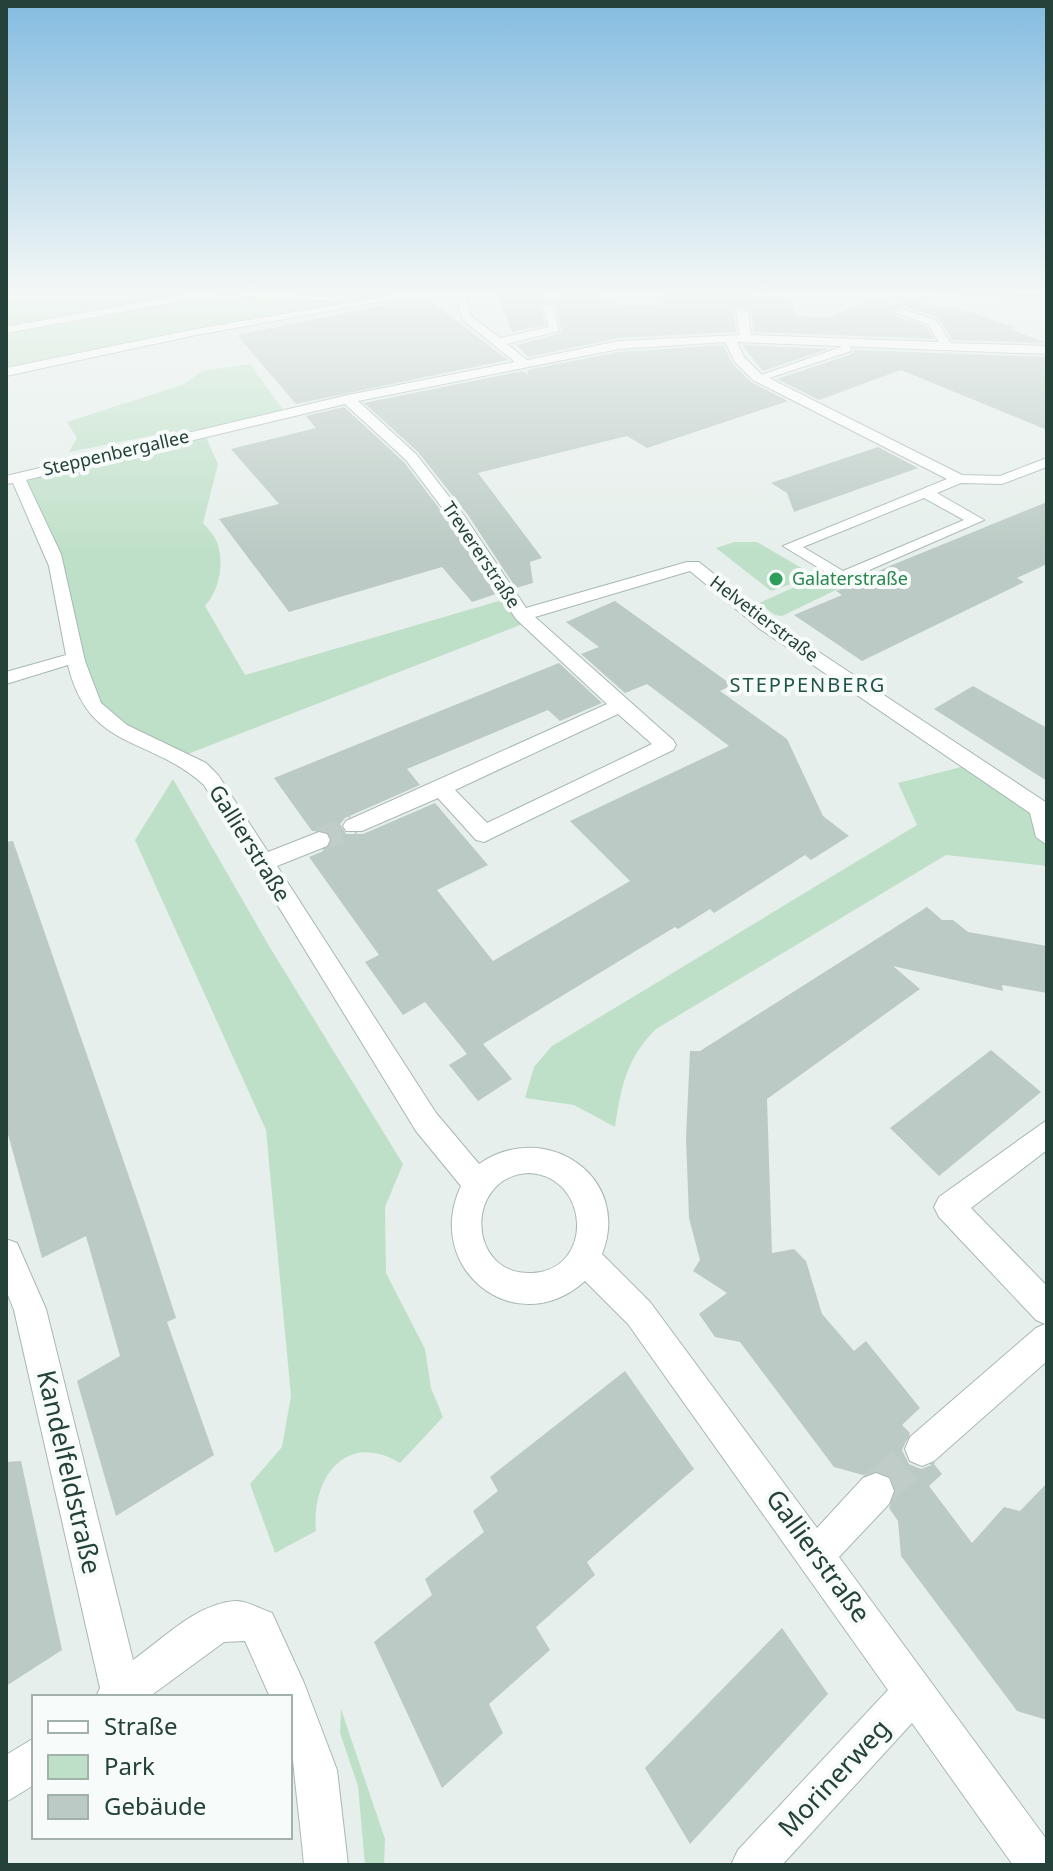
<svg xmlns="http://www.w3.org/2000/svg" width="1053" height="1871" font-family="'Noto Sans',sans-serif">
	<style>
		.green { fill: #bfe0c8 }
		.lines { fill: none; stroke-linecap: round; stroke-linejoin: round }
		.stream { fill: #8ec9d4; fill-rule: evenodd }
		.building { fill: #bbcac4 }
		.minor-tunnel-far1 { stroke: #bfccc8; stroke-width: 24; stroke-dasharray: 24 12; stroke-linecap: butt }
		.minor-tunnel { stroke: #bfccc8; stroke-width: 39; stroke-dasharray: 39 19; stroke-linecap: butt }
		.service-casing { stroke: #a8b8b2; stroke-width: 2 }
		.minor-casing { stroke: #a8b8b2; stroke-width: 2 }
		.service { fill: #fff; fill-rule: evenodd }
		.minor { fill: #fff; fill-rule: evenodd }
		.leisure-dot { fill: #2e9e5b; stroke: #f7fbf9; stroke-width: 3 }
		.labels { text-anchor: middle; stroke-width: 8; stroke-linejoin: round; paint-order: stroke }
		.far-street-label { font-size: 18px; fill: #24423a; stroke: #f7fbf9 }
		.far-leisure-label { font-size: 18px; fill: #27864d; stroke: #f7fbf9; text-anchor: start }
		.far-neighbourhood-label { font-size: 20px; letter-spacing: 2px; fill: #1f5548; stroke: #f7fbf9 }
		.street-label { font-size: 22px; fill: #24423a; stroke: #f7fbf9 }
		.near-street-label { font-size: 26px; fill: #24423a; stroke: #f7fbf9 }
	</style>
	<rect width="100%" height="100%" fill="#e6efeb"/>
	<!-- green -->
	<g class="green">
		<polygon points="6,290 418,290 6,368"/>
		<polygon points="786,290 1047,290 1047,298"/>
		<path d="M250,364L286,414L204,433L218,464L203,523C208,529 216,537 218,545C224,565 219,591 205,606L245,675L509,598L528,622L180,757L93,708L69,610L17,477L174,439L175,431L69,452L77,438L67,422L182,385L202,371Z"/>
		<polygon points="734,542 757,542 838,589 782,616 775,615 759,603 810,580 801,576 796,578 797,582 771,591 716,548"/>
		<path d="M973,764L1040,809L1047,837V866L946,855L656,1029C626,1059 621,1087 615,1127L574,1105L525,1098L534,1067L552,1046L917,825L898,783Z"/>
		<path d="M173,779L269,946L403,1164L385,1207L386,1273L425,1349L431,1388L443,1417L400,1463C346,1430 311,1478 316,1531L275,1553L250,1484L282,1447L291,1396L266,1130L135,840Z"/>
		<polygon points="341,1709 385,1839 384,1865 365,1865 358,1786 340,1733"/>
	</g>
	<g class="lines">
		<!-- stream -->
		<g class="stream">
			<polygon points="832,290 889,290 896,292 893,294"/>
			<polygon points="910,290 1047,294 1047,298 908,293"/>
		</g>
	</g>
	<!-- building -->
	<g class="building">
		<polygon points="496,290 537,290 552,300 568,290 590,290 620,306 662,305 662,294 789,296 796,316 828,317 873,299 894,306 908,300 948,309 954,307 1014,327 1009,329 1047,343 953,340 937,317 901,305 894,311 895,316 926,326 934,339 754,332 751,313 741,307 733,312 736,332 619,338 528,357 517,345 562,333 555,303 540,304 545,325 512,332"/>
		<polygon points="425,297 508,360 296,404 237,335"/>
		<polygon points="723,345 733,364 751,382 788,401 647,448 627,436 478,473 542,558 530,562 533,583 516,588 468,515 418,452 364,403 523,371 529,376 527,370 619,352"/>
		<polygon points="742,345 828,349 763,371"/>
		<polygon points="854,350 1047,357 1047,430 901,370 819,400 777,379 852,354"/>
		<polygon points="344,407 404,462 451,524 496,594 472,602 442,567 289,612 219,519 279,504 231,449 316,428 306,416"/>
		<polygon points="878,447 918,468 794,512 787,493 771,483"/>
		<polygon points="1047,502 1047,564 1017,578 1024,582 862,661 794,615 842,595 836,591 892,565"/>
		<polygon points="615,601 732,685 720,691 787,739 823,816 849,836 811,860 805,855 714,913 710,909 678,929 675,927 483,1044 512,1079 478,1101 449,1065 467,1054 425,1002 403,1015 365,962 379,955 309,857 328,849 333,839 328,831 312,831 274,778 559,663 602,703 560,721 548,710 407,769 420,785 345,818 340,824 346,834 363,834 435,803 488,865 437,890 493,961 630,881 570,821 729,746 647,684 625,693 581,654 599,647 566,622"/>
		<polygon points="973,686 1047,728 1047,781 934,709"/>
		<polygon points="13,841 145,1223 176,1318 167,1322 214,1455 116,1516 77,1381 120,1356 86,1236 42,1258 6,1127 6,842"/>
		<polygon points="927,907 942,920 953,920 968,932 1047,946 1047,993 1002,985 1003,991 893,966 920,989 767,1099 772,1253 794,1249 806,1261 822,1314 854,1351 866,1341 920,1408 902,1425 910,1433 902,1450 909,1464 921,1469 934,1464 942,1474 929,1486 972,1543 1004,1507 1020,1511 1047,1483 1047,1720 1017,1711 901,1556 898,1521 889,1508 897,1492 892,1477 877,1470 863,1475 834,1467 740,1342 715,1337 699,1314 727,1293 693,1271 700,1260 689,1218 686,1138 690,1051 700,1051"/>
		<polygon points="991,1050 1041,1092 939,1176 890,1128"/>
		<polygon points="625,1371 694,1469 587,1562 595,1575 536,1627 550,1650 489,1704 503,1733 442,1788 374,1642 432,1595 425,1579 484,1532 473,1511 498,1491 490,1477"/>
		<polygon points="21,1461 62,1650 6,1686 6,1462"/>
		<polygon points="782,1628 828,1694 690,1844 645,1768"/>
	</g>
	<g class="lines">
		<!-- minor-tunnel-far1 -->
		<polyline class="minor-tunnel-far1" points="319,840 354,826"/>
		<!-- minor-tunnel -->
		<polyline class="minor-tunnel" points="876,1491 922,1449"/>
		<!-- service casing -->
		<g class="service-casing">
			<g id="service">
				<polygon points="209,290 340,298 335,301 220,294 6,333 6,327"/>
				<polygon points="842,340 850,340 851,351 763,380 753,378 841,347"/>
			</g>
		</g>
		<!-- minor casing -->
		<g class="minor-casing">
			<g id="minor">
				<polygon points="422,290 446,290 196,335 6,376 6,368 196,329"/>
				<path d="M454,290H464L472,317L500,338L549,327L543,306L552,304L559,331L507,344L527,360L619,341L740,335L736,313L742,310L748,313L751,335L939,342L928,324L896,313L900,308L936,320L951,343L1047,346V354L737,342L744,357L761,374L962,475L1000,476L1047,458V467L1002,484L961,483L937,493L984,520L842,582L783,546L947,479L753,380L735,362L725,342L619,349L358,401L416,454L465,517L526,608L687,562H699L772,621L1047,803V845L1036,837L1030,813L760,629L690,571L535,617L673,740L676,745L673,750L484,842L476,840L438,798L362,831H346L343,826L346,821L607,704L516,619L453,522L406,460L345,404L26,480L61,554L85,661L101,703L127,725L206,763L218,775L268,852L319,832L327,834L330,840L327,846L277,866L436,1113L479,1164C544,1118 633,1176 602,1254L650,1302L817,1528L863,1478L876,1473L889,1478L894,1491L889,1504L839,1557L1047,1840V1865H1013L912,1723L782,1865H731L738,1850L888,1690L628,1324L585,1281C516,1343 422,1269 461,1186L416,1131L204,785C149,735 89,752 68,665L6,684V672L66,655L49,566L13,483L6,484V476L348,395L515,362L463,320ZM924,498L964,520L843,571L803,547ZM618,714L652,744L487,823L455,790ZM529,1173C590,1176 595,1270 532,1273C466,1276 464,1176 529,1173Z"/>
				<polygon points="1047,1120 1047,1150 971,1208 1047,1286 1047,1361 934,1461 922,1466 910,1461 905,1449 910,1437 1036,1328 1045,1324 1036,1320 939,1217 934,1207 939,1197"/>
				<path d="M6,1239L17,1243L46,1309L133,1660C163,1639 197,1603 236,1601C247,1601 261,1609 272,1613L304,1683L337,1770L348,1865H304C299,1808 290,1754 290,1697H270L245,1641L224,1642L149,1697H96L100,1688L14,1310L6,1290Z"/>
				<polygon points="34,1738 34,1785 6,1802 6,1755"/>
			</g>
		</g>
		<!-- service -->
		<use href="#service" class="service"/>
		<!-- minor -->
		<use href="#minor" class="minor"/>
	</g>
	<!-- sky -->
	<linearGradient id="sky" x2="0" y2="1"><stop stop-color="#84bce0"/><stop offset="0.53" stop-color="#f4f8f6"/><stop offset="1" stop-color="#f4f8f6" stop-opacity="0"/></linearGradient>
	<rect width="1053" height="552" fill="url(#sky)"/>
	<!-- markers -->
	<circle class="leisure-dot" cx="776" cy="579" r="8"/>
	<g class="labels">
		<!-- far-street labels -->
		<g class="far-street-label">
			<text transform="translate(116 453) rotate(-13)" y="6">Steppenbergallee</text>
			<text transform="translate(481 555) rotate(56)" y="6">Trevererstraße</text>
			<text transform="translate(764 619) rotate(37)" y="6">Helvetierstraße</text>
		</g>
		<!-- far-leisure labels -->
		<g class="far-leisure-label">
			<text x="792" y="585">Galaterstraße</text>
		</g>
		<!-- far-neighbourhood labels -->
		<g class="far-neighbourhood-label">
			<text x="808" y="692">STEPPENBERG</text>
		</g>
		<!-- street labels -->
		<g class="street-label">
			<text transform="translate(250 843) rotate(58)" y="8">Gallierstraße</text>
		</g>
		<!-- near-street labels -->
		<g class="near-street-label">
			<text transform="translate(69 1472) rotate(77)" y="9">Kandelfeldstraße</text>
			<text transform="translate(818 1556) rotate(54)" y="9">Gallierstraße</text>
			<text transform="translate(834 1778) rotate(-47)" y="9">Morinerweg</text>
		</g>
	</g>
	<!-- border -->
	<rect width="1053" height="1871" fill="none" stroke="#24423a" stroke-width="16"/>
	<!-- legend -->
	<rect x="32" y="1695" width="260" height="144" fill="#f7fbf9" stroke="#a3b1ad" stroke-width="2"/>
	<rect x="48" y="1721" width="40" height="12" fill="#ffffff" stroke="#a3b1ad" stroke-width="2"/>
	<text x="104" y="1735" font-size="24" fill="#24423a">Straße</text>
	<rect x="48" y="1755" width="40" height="24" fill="#bfe0c8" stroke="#a3b1ad" stroke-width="2"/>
	<text x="104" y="1775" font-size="24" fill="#24423a">Park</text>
	<rect x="48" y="1795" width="40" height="24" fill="#bbcac4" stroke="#a3b1ad" stroke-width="2"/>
	<text x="104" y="1815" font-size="24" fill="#24423a">Gebäude</text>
</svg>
